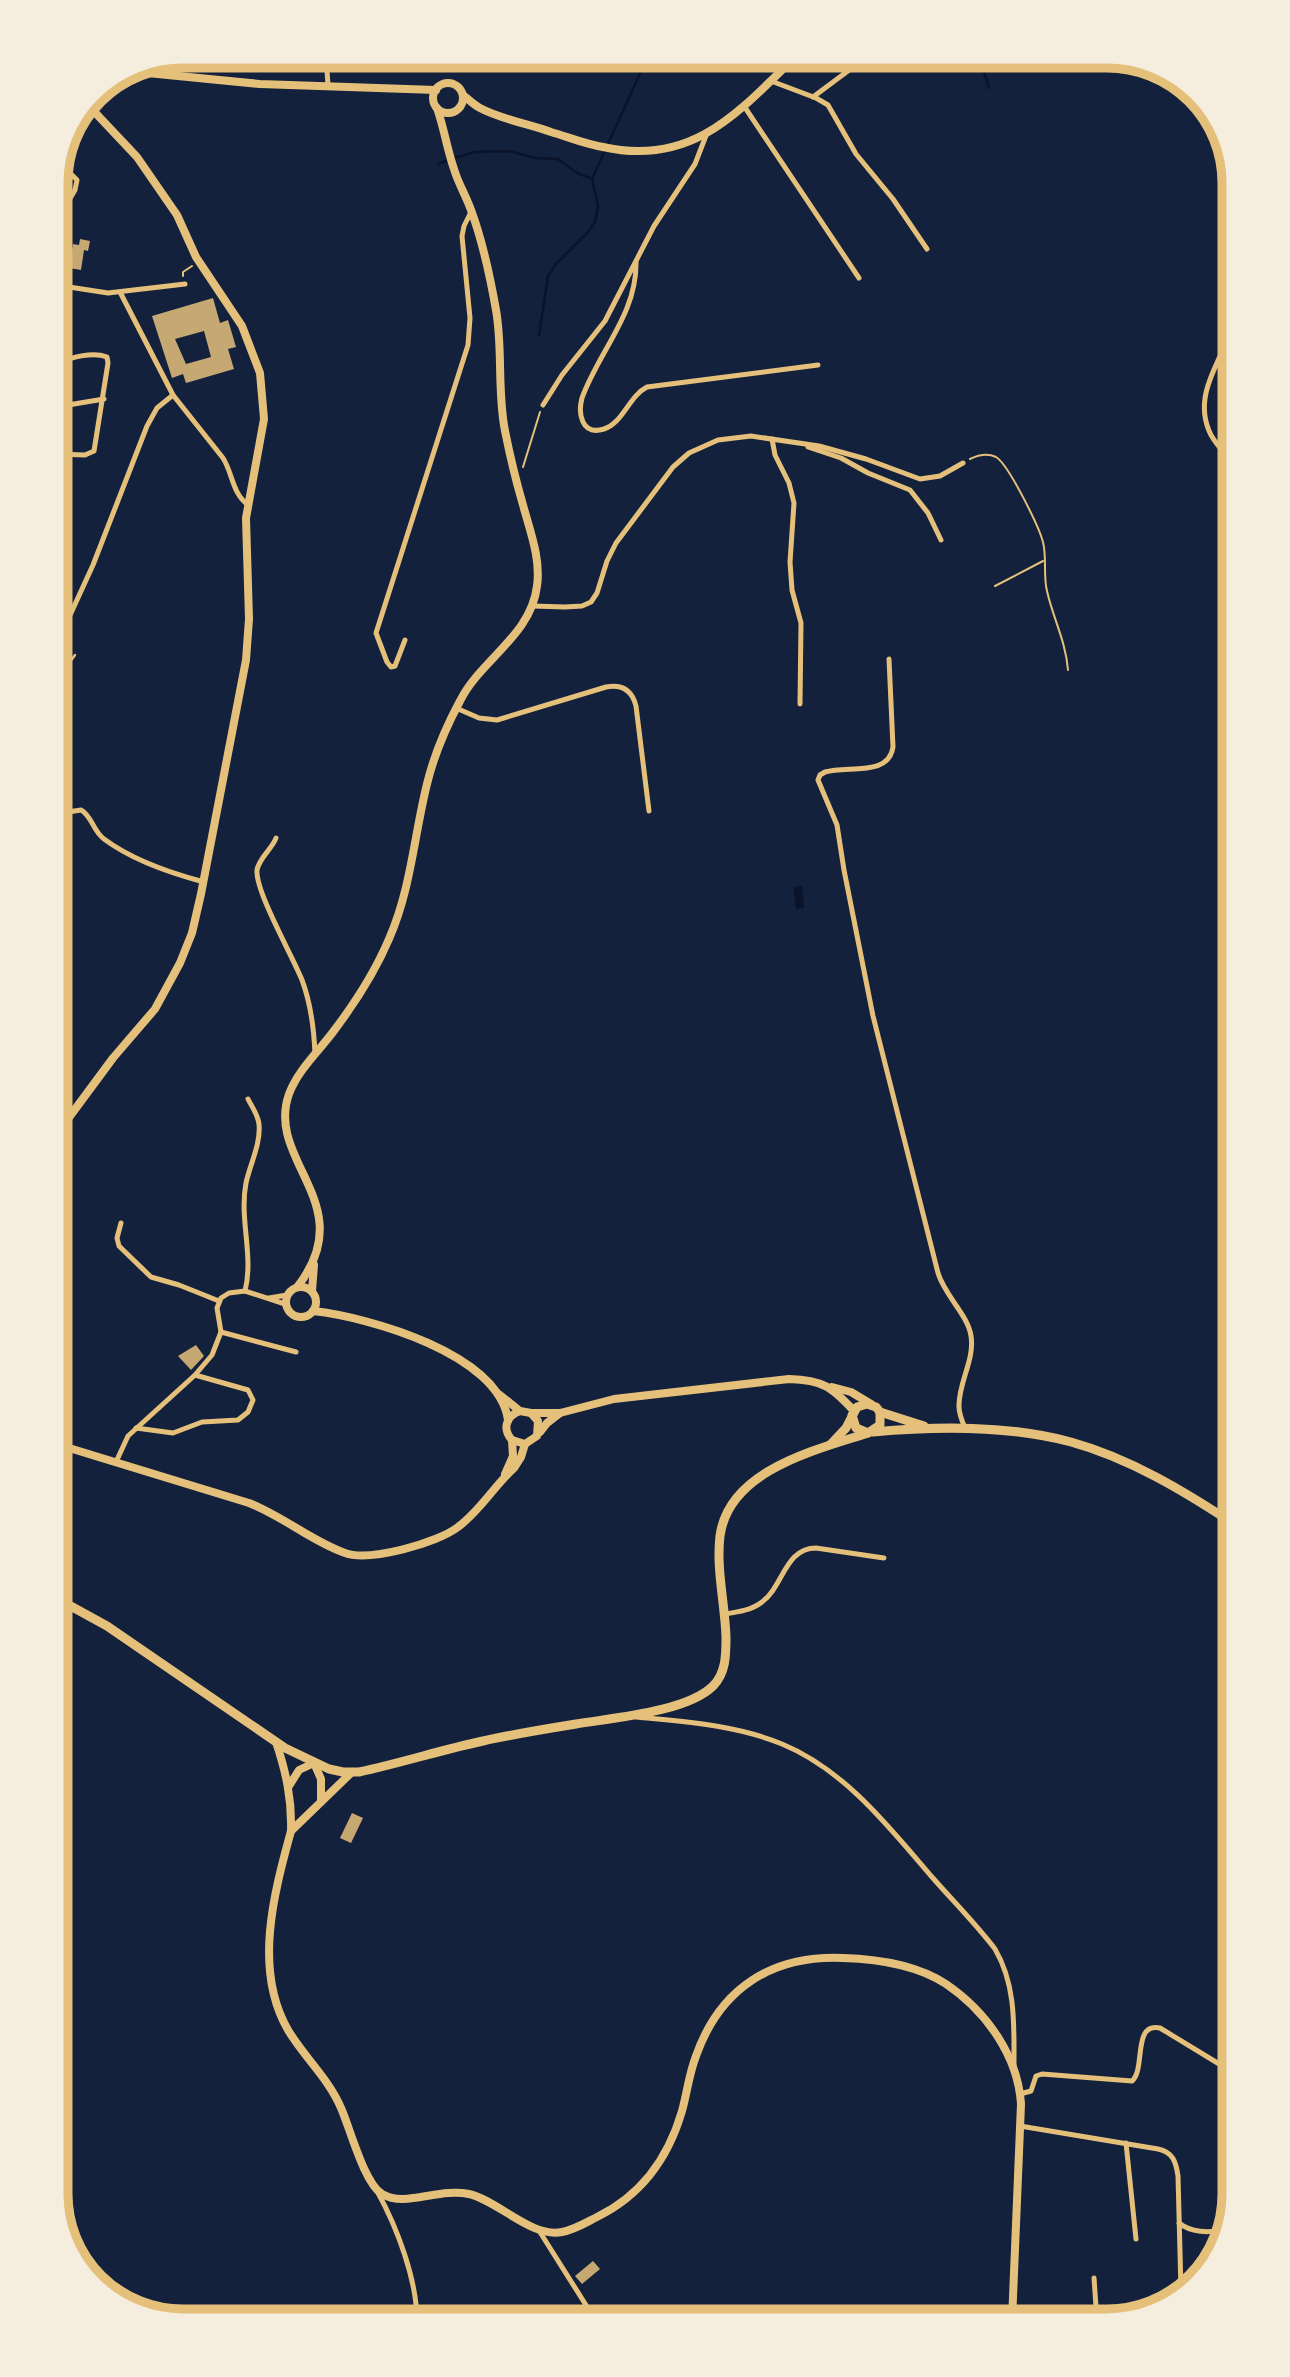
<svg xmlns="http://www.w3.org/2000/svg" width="1290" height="2377" font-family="Figtree,sans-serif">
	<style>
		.water { fill: #0b132b }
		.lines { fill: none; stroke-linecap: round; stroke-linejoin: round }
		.stream { stroke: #0b132b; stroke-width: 2.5 }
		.building { fill: #c6a872; fill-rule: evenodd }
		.path { stroke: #e5c07b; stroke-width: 2 }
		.service { stroke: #e5c07b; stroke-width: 2.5 }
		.pedestrian { stroke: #e5c07b; stroke-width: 4.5 }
		.minor { stroke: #e5c07b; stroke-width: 5 }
		.secondary { stroke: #e5c07b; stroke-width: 8 }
		.primary { stroke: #e5c07b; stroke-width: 9 }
		.rim { fill: none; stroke: #e5c07b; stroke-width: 9 }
	</style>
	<rect width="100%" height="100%" fill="#14213d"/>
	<!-- water -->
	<polygon class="water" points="802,886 804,908 796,909 793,887"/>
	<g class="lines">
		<!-- stream -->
		<g class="stream">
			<polyline points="979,56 989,88"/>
			<polyline points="454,158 475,152 509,151 535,158 558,159 577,173 592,179"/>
			<polyline points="438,164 448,160"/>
			<polyline points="539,335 548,276 556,264 587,233 595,222 598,206 592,179 648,56"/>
		</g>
	</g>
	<!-- building -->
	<g class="building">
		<polygon points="80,239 90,241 88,251 84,250 81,270 69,268 73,244 79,245"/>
		<path d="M213,298L220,323L228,320L236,347L228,349L234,369L186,383L183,374L172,378L152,316ZM204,331L211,357L186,364L175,339Z"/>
		<polygon points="196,1345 204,1356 191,1370 178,1356"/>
		<polygon points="352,1813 363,1818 351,1843 340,1838"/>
		<polygon points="593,2261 600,2269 582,2284 575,2276"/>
	</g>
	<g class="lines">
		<!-- path -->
		<g class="path">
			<polyline points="56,231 60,222"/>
			<polyline points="183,276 183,272 192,266"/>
			<path d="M970,459C978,455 988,453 996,457C1009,465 1039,527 1043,542C1047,558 1043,575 1047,591C1053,618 1066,642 1068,670"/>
			<polyline points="523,467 540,412"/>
			<polyline points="995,586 1043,561"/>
		</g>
		<!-- service -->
		<g class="service">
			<polyline points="56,412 61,404"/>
			<polyline points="56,681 75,655"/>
		</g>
		<!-- pedestrian -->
		<polyline class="pedestrian" points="56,336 64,361"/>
		<!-- minor -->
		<g class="minor">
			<polyline points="326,56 328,85"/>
			<polyline points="771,81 816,98 828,105 856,154 893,199 927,249"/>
			<polyline points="813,97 868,56"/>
			<polyline points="744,106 859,278"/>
			<polyline points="58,173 72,175 77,180 75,190 61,214"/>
			<path d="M56,242C75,248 66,269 64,285"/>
			<path d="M636,262C637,314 599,351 582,398C578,413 581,436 604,429C623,423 629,396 647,387L818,365"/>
			<polyline points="56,285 108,293 185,284"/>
			<path d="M120,292L173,395L223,458C233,474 232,493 248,505"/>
			<polyline points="56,398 59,403 68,405 104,399"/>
			<polyline points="543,405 562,375 605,321 654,226 695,164 707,133"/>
			<polyline points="772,439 775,455 789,483 794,503 790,562 792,590 801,623 800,704"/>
			<polyline points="808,447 841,458 868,473 910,490 928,513 941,540"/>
			<path d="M56,454L85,455L94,451L108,363L107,357C92,351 71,358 56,363"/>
			<path d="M1234,458C1223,453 1217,445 1211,435C1191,396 1221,361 1234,325"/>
			<polyline points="56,508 69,455"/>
			<polyline points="533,606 565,607 582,606 591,602 597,593 607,561 616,543 673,467 689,453 718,440 751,436 819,446 866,459 920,479 940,476 963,463"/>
			<polyline points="405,640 395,666 391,667 387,662 376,633 468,345 470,318 462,236 464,226 471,212"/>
			<polyline points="56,641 66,624 93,565 147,426 157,408 173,395"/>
			<path d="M889,659L893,747C889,777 847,765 825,772L820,775L818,780L837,825L844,870L873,1016L938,1273C945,1296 968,1315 971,1336C975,1360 958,1383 959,1407C959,1414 962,1421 965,1428"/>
			<path d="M456,708L479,718L497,720L606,687C622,684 632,690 636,706L649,811"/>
			<path d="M56,825L68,812L81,810C92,816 93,831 104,839C132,860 170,873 204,882"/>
			<path d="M276,838C272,849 259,858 257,870C255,891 293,957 302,980C311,1004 314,1029 315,1054"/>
			<polyline points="121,1223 117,1238 119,1246 151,1277 179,1285 219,1301"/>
			<path d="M245,1291C254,1256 239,1219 246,1183C250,1164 261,1144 259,1124C258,1115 252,1107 248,1099"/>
			<polyline points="269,1298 287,1295"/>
			<polyline points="221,1332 296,1352"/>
			<polyline points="136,1428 173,1433 202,1422 238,1420 248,1412 253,1400 248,1390 195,1375"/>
			<polyline points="116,1462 128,1436 195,1375 212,1355 221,1332 217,1308 221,1298 229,1293 245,1291 285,1304"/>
			<path d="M725,1614C738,1612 752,1610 762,1602C783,1587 785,1548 816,1548L884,1558"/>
			<path d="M636,1717C686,1722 736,1725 782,1744C845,1770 889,1827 932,1877C953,1901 976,1924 995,1949C1016,1985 1014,2025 1014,2065"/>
			<path d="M1020,2094L1031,2091L1036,2076L1042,2074L1132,2081C1146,2069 1132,2022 1160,2028L1234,2073"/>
			<path d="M1020,2126L1158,2149C1173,2152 1176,2162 1178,2176L1181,2290"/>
			<polyline points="1126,2143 1136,2239"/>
			<path d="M377,2191C397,2227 417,2280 417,2321"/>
			<polyline points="1227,2218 1227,2210"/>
			<path d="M1179,2223C1190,2232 1210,2234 1223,2229"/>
			<polyline points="538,2229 596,2321"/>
			<polyline points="1094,2278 1097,2321"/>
		</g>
		<!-- secondary -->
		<g class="secondary">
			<polyline points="127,71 260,84 436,90"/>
			<circle cx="448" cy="98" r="15"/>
			<path d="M463,95C468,99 474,105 480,108C500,119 529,124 551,132C568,137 585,144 603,147C692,167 738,113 796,56"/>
			<polyline points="56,1135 113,1058 155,1009 180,963 192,933 201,894 246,660 249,619 246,518 264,419 260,373 242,326 196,257 177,215 137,157 88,105"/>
			<path d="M298,1286C361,1204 265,1161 289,1094C298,1070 318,1052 333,1032C355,1003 375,972 389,939C411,889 414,836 427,784C434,755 446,727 460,701C481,659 531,636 537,586C541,559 530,531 523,505C516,481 510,456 505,431C497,391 503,349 496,310C490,276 483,242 471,210C466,196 458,183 454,169C447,149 444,128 437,108"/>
			<circle cx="301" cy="1302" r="15"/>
			<polyline points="312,1291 314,1265"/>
			<path d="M313,1311C369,1317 499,1354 508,1420"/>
			<polyline points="832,1387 851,1392 871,1404"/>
			<path d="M500,1395L520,1411L531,1413L538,1421L537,1436L525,1444L512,1440C502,1429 506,1416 520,1411"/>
			<path d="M531,1413H560L614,1399L789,1379C823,1380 832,1387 854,1411"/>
			<polyline points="540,1432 547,1423 560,1413"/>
			<path d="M56,1444L249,1503C283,1516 311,1541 345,1553C369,1562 438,1543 458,1527C480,1511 494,1486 514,1468L521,1457L525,1444"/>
			<polyline points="505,1474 513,1456 512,1440"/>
			<path d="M276,1742C286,1772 292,1799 291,1831C274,1893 253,1970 288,2030C304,2057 329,2079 341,2108C350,2128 364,2183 382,2194C391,2199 402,2200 413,2198C431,2196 450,2190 469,2194C499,2201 531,2238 562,2232C574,2230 587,2222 597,2217C642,2195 668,2159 682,2111C687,2093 689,2074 696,2056C720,1988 772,1955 843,1958C877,1959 917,1965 946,1984C986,2011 1018,2056 1021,2104L1012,2321"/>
			<polyline points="289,1786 299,1770 314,1763 321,1779 321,1800"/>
			<polyline points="291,1831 352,1772"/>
		</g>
		<!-- primary -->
		<g class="primary">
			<polyline points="852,1415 856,1428 868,1433 880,1425 880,1412"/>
			<path d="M873,1432C938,1426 1007,1425 1071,1442C1129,1458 1184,1491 1234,1524"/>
			<polyline points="831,1444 846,1428 857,1407 867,1404 876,1407 880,1412 924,1426"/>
			<path d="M56,1598L107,1626L285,1748L329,1769L343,1772H359C401,1763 441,1750 483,1741C514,1734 545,1729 576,1724C612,1718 687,1712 713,1686C726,1673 726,1655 726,1637C725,1604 716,1569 720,1536C729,1470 816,1450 868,1433"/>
		</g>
	</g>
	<!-- crop -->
	<path d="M0 0H1290V2377H0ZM183 68H1107A115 115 0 0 1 1222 183V2194A115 115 0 0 1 1107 2309H183A115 115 0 0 1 68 2194V183A115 115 0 0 1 183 68Z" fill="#f5edde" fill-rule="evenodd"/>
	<path class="rim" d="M183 68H1107A115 115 0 0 1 1222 183V2194A115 115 0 0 1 1107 2309H183A115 115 0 0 1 68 2194V183A115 115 0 0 1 183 68Z"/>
</svg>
